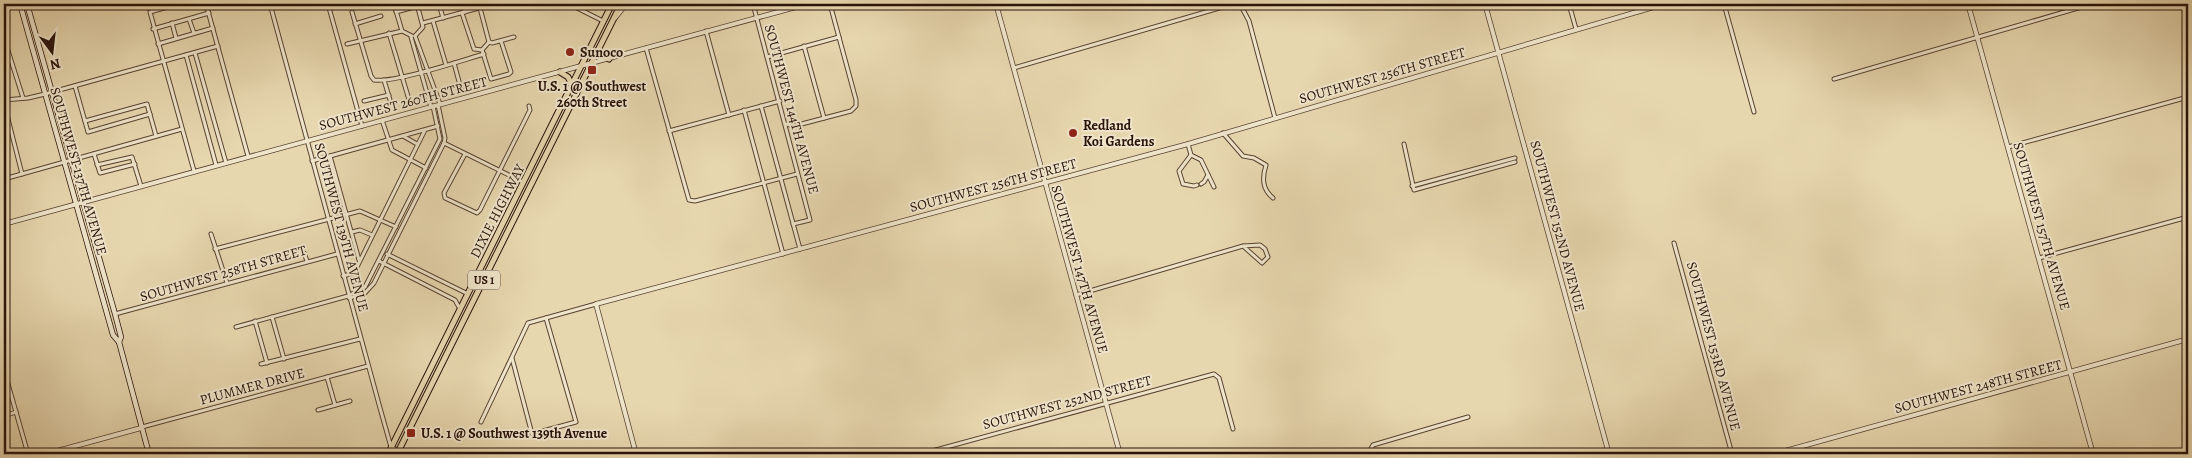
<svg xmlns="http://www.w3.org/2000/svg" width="2192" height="458" font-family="Alegreya,serif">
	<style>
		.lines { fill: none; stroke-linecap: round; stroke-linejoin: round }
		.minor-casing { stroke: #584333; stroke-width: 5 }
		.tertiary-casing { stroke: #584333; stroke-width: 5.5 }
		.secondary-casing { stroke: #28120a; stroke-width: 6 }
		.trunk-casing { stroke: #28120a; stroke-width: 7 }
		.minor { stroke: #efe5cb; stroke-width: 3 }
		.tertiary { stroke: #efe5cb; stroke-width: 4 }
		.secondary { stroke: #efe5cb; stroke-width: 4.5 }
		.trunk { stroke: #e7d7af; stroke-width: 5 }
		.poi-dot { fill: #8f2418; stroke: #efe5cb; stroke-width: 2 }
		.labels { text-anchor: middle; stroke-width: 4; stroke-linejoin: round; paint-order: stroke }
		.shield { fill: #efe5cb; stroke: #645144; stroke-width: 1 }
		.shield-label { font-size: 12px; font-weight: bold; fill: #28120a }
		.poi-label { font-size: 14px; font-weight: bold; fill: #28120a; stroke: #efe5cb; text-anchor: start }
		.street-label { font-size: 14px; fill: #28120a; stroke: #efe5cb }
	</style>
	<rect width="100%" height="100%" fill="#e7d7af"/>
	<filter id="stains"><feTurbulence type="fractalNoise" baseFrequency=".004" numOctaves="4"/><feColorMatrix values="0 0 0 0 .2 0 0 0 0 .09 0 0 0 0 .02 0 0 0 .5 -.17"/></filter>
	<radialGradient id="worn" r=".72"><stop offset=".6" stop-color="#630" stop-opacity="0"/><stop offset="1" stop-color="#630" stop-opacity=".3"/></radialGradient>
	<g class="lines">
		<!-- minor casing -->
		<g class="minor-casing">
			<g id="minor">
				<polyline points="178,4 150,12 194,171"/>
				<polyline points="206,4 248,156"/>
				<polyline points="270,4 380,408 391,447 399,451"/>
				<polyline points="328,4 362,126"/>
				<polyline points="394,4 402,31 412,36"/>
				<polyline points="439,4 443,18"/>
				<polyline points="462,4 465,12"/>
				<polyline points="569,4 603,21"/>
				<polyline points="753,4 810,220 793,224"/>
				<polyline points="1240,4 1249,21 1275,118"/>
				<polyline points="1569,4 1576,29"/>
				<polyline points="1639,4 1641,11"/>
				<polyline points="1724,4 1754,112"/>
				<polyline points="480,8 489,42"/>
				<path d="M352,12L371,76L374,80C395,83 460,61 484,54"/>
				<polyline points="396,12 418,6"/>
				<polyline points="462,13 474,49 482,50"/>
				<polyline points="189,19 194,33"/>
				<polyline points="433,21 446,65"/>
				<polyline points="172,23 176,38"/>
				<polyline points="423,23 494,4"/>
				<polyline points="355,24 381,16"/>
				<polyline points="153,29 209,13"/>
				<polyline points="706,31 729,115"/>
				<polyline points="389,33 410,103"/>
				<polyline points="415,36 440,104"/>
				<polyline points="415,36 423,27 417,4"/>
				<polyline points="411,37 431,107"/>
				<polyline points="4,38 23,98"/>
				<polyline points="158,44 213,28"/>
				<polyline points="347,44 402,31"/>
				<polyline points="804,46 824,118"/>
				<polyline points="646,48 689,200 695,201 797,174"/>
				<polyline points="482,50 491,79 509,74 511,72 501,41"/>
				<polyline points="482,50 489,42 492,43 514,37"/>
				<polyline points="195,53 226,163"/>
				<polyline points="186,55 216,165"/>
				<polyline points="767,57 839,37"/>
				<polyline points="454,63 461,89"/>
				<polyline points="1014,68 1233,4"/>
				<polyline points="1834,79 2092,4"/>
				<polyline points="384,80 390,100"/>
				<polyline points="75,86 88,132 150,114"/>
				<polyline points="4,100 28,98 45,94 218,46"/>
				<polyline points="364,101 389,95"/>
				<polyline points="4,103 22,174"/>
				<polyline points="761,106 800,249"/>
				<polyline points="744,110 783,254"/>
				<polyline points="382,120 392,150 426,168"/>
				<polyline points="85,121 147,104 156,136"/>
				<polyline points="786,124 794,126 851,111 856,106 856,100 830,4"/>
				<polyline points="669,131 780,101"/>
				<path d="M1223,133L1243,156L1254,158L1266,165C1262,178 1262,189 1273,198"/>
				<polyline points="403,136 417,144"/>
				<polyline points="444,143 523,182"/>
				<polyline points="1188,144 1191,155 1201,160 1214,187"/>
				<polyline points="1404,144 1414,190 1515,162"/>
				<polyline points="2008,147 2188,97"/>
				<polyline points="94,154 100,173 135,164"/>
				<polyline points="465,154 444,193 445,198 477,213 480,210 530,110 529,106"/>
				<polyline points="1191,155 1179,171 1183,184 1194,186 1197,185"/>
				<polyline points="330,156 359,260"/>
				<polyline points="312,161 438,126"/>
				<polyline points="97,165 132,157 141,186"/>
				<polyline points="4,179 182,129"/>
				<polyline points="1201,184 1204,182 1208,175"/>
				<polyline points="1412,186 1515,158"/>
				<polyline points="352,232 360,230 372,235"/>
				<polyline points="211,234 227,283"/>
				<polyline points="1674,243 1732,454"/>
				<polyline points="215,249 360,211 396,227"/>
				<polyline points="304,253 307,261"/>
				<polyline points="387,254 468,294"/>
				<polyline points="2039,258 2188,217"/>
				<polyline points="379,261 455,300 460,309"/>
				<polyline points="343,276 354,273 425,130"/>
				<polyline points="1076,295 1243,246 1260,245 1265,249 1268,257 1262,263 1243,246"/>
				<polyline points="349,298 364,294 374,283 444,143 445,138 438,105"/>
				<polyline points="115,314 337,254"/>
				<polyline points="272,317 284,359"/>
				<polyline points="255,321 267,363"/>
				<polyline points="236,327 348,296 365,287 440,139 433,106"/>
				<polyline points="512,358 532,434 576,422 546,318"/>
				<polyline points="261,364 360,339"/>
				<polyline points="4,370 28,454"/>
				<polyline points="327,377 335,405"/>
				<polyline points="318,410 350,401"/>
				<polyline points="4,416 16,412"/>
				<polyline points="481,422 528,323 596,304"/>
				<polyline points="142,427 368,366"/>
				<polyline points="921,454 1214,374 1219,378 1233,429"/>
				<polyline points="1368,454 1373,445 1468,417"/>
			</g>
		</g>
		<!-- tertiary casing -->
		<g class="tertiary-casing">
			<g id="tertiary">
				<polyline points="996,4 1120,454"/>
				<polyline points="1485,4 1609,454"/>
				<polyline points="1968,4 2093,454"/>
				<polyline points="615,18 626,4"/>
				<polyline points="4,224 807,4"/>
				<polyline points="46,454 141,428"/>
				<polyline points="636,454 596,304 1188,144 1664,4"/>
				<polyline points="1774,454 2188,339"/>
			</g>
		</g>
		<!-- secondary casing -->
		<g class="secondary-casing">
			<g id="secondary">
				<polyline points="20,4 113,335 119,342"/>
				<polyline points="27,4 115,314 121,337 119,342 149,454"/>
			</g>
		</g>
		<!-- trunk casing -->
		<g class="trunk-casing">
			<g id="trunk">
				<polyline points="599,49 602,55 609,59"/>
				<polyline points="560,72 568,77 572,85"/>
				<polyline points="388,454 612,4"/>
				<polyline points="397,454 621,4"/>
			</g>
		</g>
		<!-- minor -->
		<use href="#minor" class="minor"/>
		<!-- tertiary -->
		<use href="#tertiary" class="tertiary"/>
		<!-- secondary -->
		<use href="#secondary" class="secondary"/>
		<!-- trunk -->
		<use href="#trunk" class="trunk"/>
	</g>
	<!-- markers -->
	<g class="poi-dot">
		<circle cx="570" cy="52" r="5"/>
		<rect x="587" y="65" width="10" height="10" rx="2.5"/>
		<circle cx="1073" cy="133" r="5"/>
		<rect x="406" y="428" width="10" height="10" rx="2.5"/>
	</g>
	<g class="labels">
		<!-- shield labels -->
		<rect class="shield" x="468" y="270.5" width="32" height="19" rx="4"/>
		<g class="shield-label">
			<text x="484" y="284">US 1</text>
		</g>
		<!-- poi labels -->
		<g class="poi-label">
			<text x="580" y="57">Sunoco</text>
			<text x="592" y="91" text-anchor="middle">U.S. 1 @ Southwest<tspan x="592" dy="16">260th Street</tspan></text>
			<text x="1083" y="130">Redland<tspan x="1083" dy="16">Koi Gardens</tspan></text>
			<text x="421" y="438">U.S. 1 @ Southwest 139th Avenue</text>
		</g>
		<!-- street labels -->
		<g class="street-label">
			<text transform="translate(1382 75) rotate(-16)" y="5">SOUTHWEST 256TH STREET</text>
			<text transform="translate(403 103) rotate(-15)" y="5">SOUTHWEST 260TH STREET</text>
			<text transform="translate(792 109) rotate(75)" y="5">SOUTHWEST 144TH AVENUE</text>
			<text transform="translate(79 171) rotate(74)" y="5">SOUTHWEST 137TH AVENUE</text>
			<text transform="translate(993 185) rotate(-15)" y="5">SOUTHWEST 256TH STREET</text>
			<text transform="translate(497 211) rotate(-63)" y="5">DIXIE HIGHWAY</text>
			<text transform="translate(1558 226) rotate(75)" y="5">SOUTHWEST 152ND AVENUE</text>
			<text transform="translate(2042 226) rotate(74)" y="5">SOUTHWEST 157TH AVENUE</text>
			<text transform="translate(342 227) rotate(75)" y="5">SOUTHWEST 139TH AVENUE</text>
			<text transform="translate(1080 269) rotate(74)" y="5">SOUTHWEST 147TH AVENUE</text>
			<text transform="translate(223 273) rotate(-16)" y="5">SOUTHWEST 258TH STREET</text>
			<text transform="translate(1714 346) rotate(75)" y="5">SOUTHWEST 153RD AVENUE</text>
			<text transform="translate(252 386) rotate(-15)" y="5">PLUMMER DRIVE</text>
			<text transform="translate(1978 386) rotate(-15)" y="5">SOUTHWEST 248TH STREET</text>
			<text transform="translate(1067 402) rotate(-15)" y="5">SOUTHWEST 252ND STREET</text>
		</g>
	</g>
	<!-- margin -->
	<rect width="2192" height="458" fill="none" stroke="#e7d7af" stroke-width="20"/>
	<rect x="5" y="5" width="2182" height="448" fill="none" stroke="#28120a" stroke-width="2.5"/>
	<rect x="10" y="10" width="2172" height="438" fill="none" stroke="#28120a"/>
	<!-- north arrow -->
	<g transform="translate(52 52) rotate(165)" stroke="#efe5cb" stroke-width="4" paint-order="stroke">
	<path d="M0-4L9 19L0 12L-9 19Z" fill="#28120a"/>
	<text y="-8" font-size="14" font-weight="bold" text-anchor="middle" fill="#28120a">N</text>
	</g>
	<rect width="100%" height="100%" filter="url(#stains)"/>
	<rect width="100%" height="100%" fill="url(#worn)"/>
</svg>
